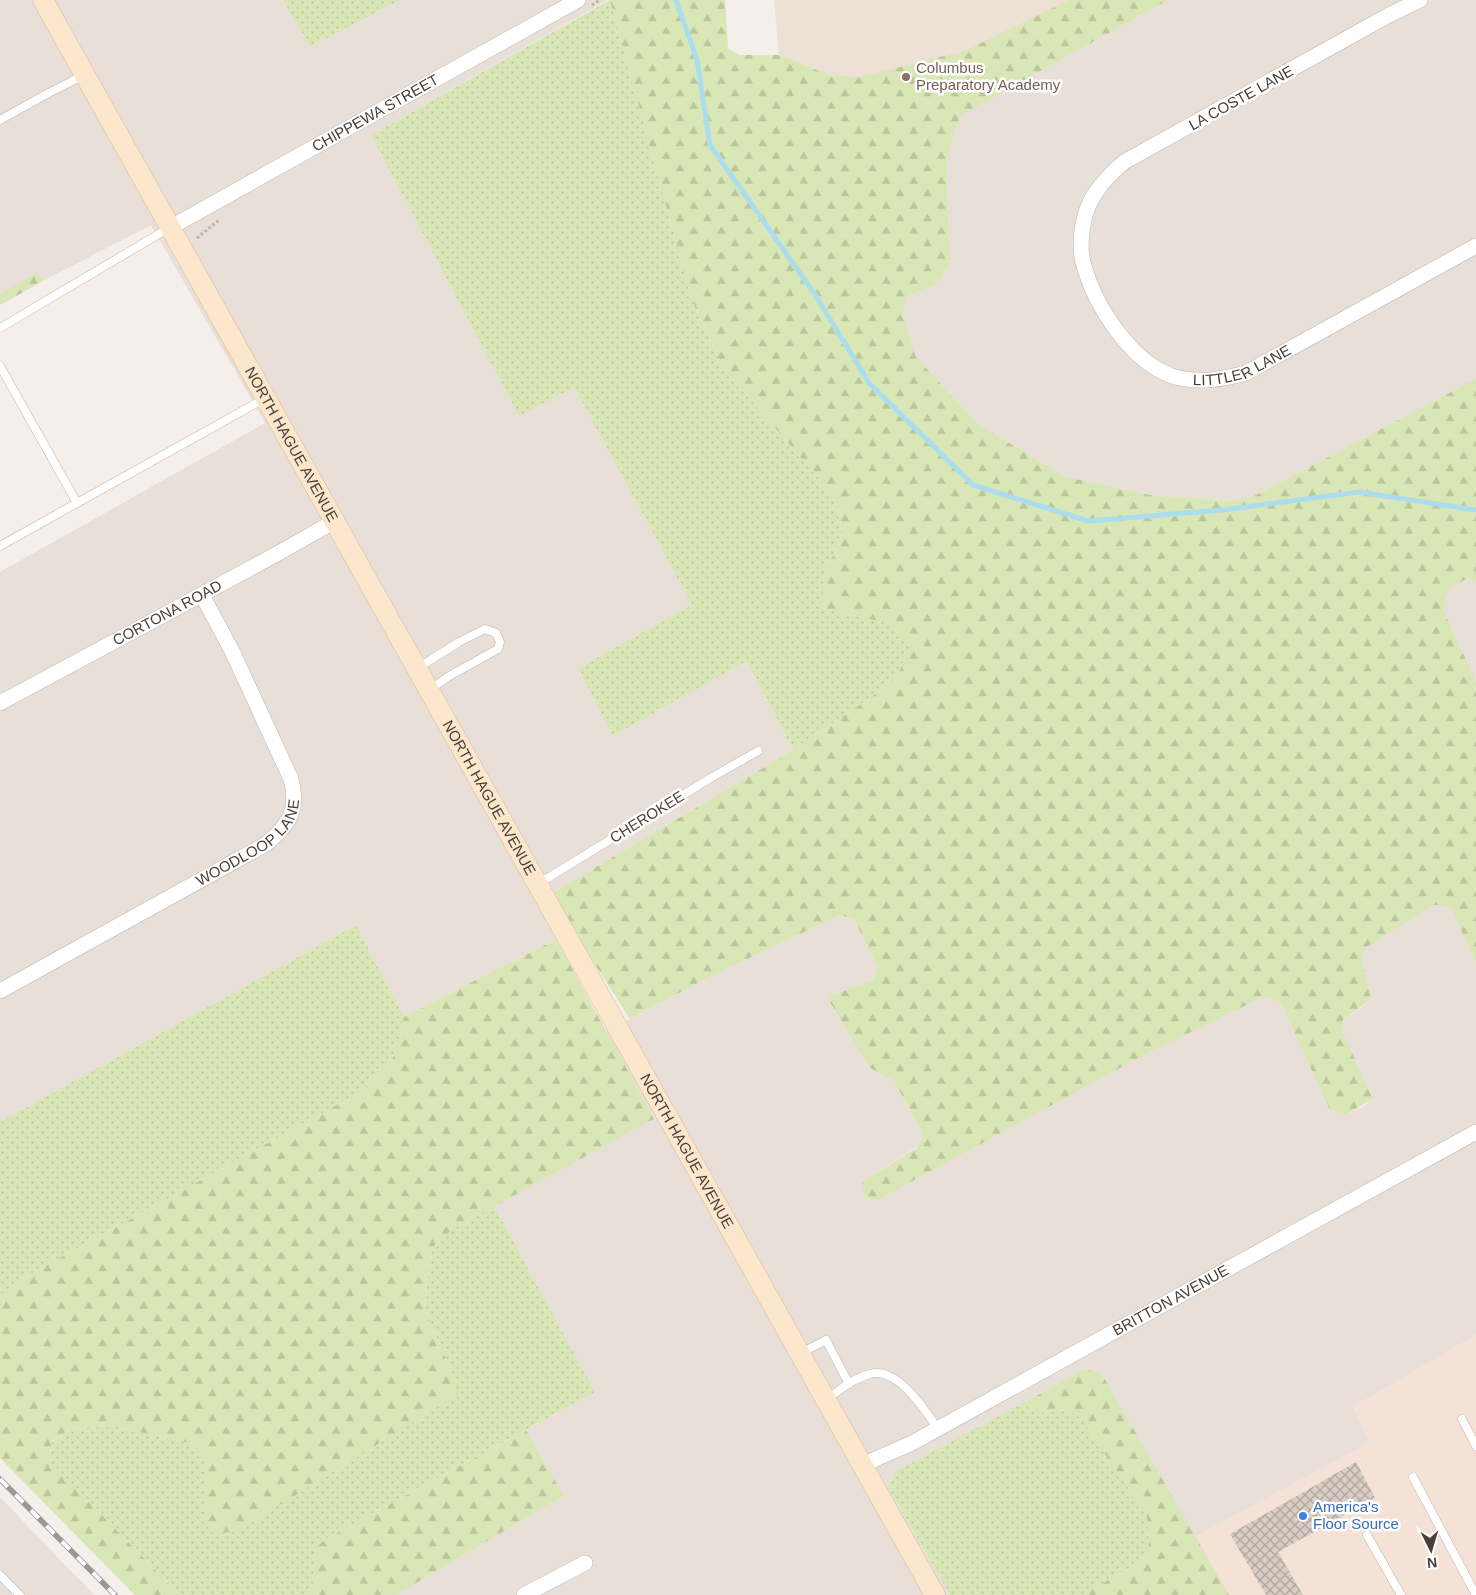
<svg xmlns="http://www.w3.org/2000/svg" width="1476" height="1595" font-family="Arial,sans-serif">
	<style>
		.residential { fill: #e8e0d8 }
		.commercial { fill: #f4e2d6 }
		.education { fill: #ece1d4 }
		.grass { fill: url(#grass-dots) }
		.forest { fill: url(#forest-firs) }
		.lines { fill: none; stroke-linecap: round; stroke-linejoin: round }
		.stream { stroke: #aadeed; stroke-width: 5 }
		.building { fill: url(#building-cross-hatch) }
		.service-casing { stroke: #bfb5ad; stroke-width: 9 }
		.minor-casing { stroke: #bfb5ad; stroke-width: 16 }
		.secondary-casing { stroke: #d4bc9e; stroke-width: 21 }
		.path { stroke: #c0ae9e; stroke-width: 3; stroke-dasharray: 2.5 2.5; stroke-linecap: butt }
		.service { stroke: #fff; stroke-width: 8 }
		.minor { stroke: #fff; stroke-width: 15 }
		.secondary { stroke: #fce7cc; stroke-width: 20 }
		.rail-casing { stroke: #989898; stroke-width: 5.5 }
		.rail { stroke: #fff; stroke-width: 4; stroke-dasharray: 11; stroke-linecap: butt }
		.education-dot { fill: #8d6e63; stroke: #fff; stroke-width: 2 }
		.shop-dot { fill: #3f7fe0; stroke: #fff; stroke-width: 2 }
		.labels { text-anchor: middle; stroke-width: 5; stroke-linejoin: round; paint-order: stroke }
		.education-label { font-size: 15px; fill: #785e54; stroke: #fff; text-anchor: start }
		.street-label { font-size: 15px; fill: #483f38; stroke: #fff }
		.shop-label { font-size: 15px; fill: #366cbe; stroke: #fff; text-anchor: start }
	</style>
	<defs>
		<pattern id="grass-dots" width="8" height="8" patternUnits="userSpaceOnUse" patternTransform="scale(1.25)"><rect width="8" height="8" fill="#d9e6b5"/><path d="M2 2h.1M6 6h.1" fill="none" stroke="#bcc69c" stroke-width="1.8" stroke-linecap="round"/></pattern>
		<pattern id="forest-firs" width="22" height="20" patternUnits="userSpaceOnUse" patternTransform="scale(1.25)"><rect width="22" height="20" fill="#d9e6b5"/><path d="M5 1l3.5 6h-7zM16 11l3.5 6h-7z" fill="#bcc69c"/></pattern>
		<pattern id="building-cross-hatch" width="8" height="8" patternUnits="userSpaceOnUse" patternTransform="scale(1.25)"><rect width="8" height="8" fill="#d8ccc3"/><path d="M0 0l8 8M0 8l8-8" fill="none" stroke="#b1a79f"/></pattern>
	</defs>
	<rect width="100%" height="100%" fill="#f4efea"/>
	<!-- residential -->
	<g class="residential">
		<polygon points="0,0 283,0 310,47 400,0 608,0 371,135 519,415 574,386 692,605 578,668 613,736 747,661 793,750 554,892 573,930 404,1017 356,925 0,1122 0,572 265,423 151,225 45,280 37,273 0,293"/>
		<polygon points="1168,0 1476,0 1476,379 1254,496 1232,501 1150,495 1066,477 979,425 916,357 903,317 906,297 935,285 950,264 946,160 960,116"/>
		<polygon points="1468,578 1476,582 1476,682 1443,609 1448,589"/>
		<polygon points="1434,905 1450,906 1476,963 1476,1335 1353,1407 1371,1442 1195,1537 1102,1374 889,1489 950,1595 396,1595 564,1496 526,1430 594,1392 494,1206 654,1119 606,1032 705,979 840,915 854,919 878,968 873,980 831,995 870,1068 894,1081 923,1133 917,1147 862,1182 876,1201 1144,1055 1263,997 1281,1003 1330,1110 1345,1115 1364,1106 1373,1099 1342,1030 1342,1021 1358,1010 1371,999 1361,956 1367,947"/>
		<polygon points="0,1497 94,1595 0,1595"/>
	</g>
	<!-- commercial -->
	<polygon class="commercial" points="1476,1335 1476,1595 1229,1595 1195,1537 1370,1442 1353,1407"/>
	<!-- education -->
	<polygon class="education" points="774,0 1168,0 815,197 786,100 779,55"/>
	<!-- grass -->
	<g class="grass">
		<polygon points="283,0 400,0 310,47"/>
		<polygon points="610,0 692,301 724,369 835,497 843,535 824,574 822,608 891,624 910,646 896,680 793,750 747,661 613,736 578,668 692,605 574,387 519,416 371,135"/>
		<polygon points="356,925 404,1017 395,1055 366,1089 20,1280 0,1295 0,1122"/>
		<polygon points="494,1206 595,1392 324,1540 317,1547 310,1595 180,1595 50,1462 51,1443 71,1429 112,1426 194,1444 204,1455 204,1523 455,1380 424,1307 432,1248 450,1230"/>
		<polygon points="1027,1401 1028,1411 1038,1413 1067,1410 1080,1416 1147,1516 1149,1544 1142,1561 1082,1595 950,1595 889,1489 895,1472"/>
	</g>
	<!-- forest -->
	<g class="forest">
		<polygon points="610,0 725,0 728,48 739,55 779,55 832,76 860,77 965,51 1069,0 1168,0 960,116 946,160 950,264 935,285 906,297 903,317 916,357 979,425 1066,477 1150,495 1232,501 1254,496 1476,379 1476,582 1468,578 1448,589 1443,609 1476,682 1476,963 1450,906 1434,905 1367,947 1361,956 1371,999 1342,1021 1342,1030 1373,1099 1345,1115 1330,1110 1281,1003 1263,997 1144,1055 876,1201 864,1196 862,1182 917,1148 923,1133 894,1081 870,1068 830,1002 831,995 873,980 878,968 854,919 840,915 705,979 630,1019 573,930 554,892 793,750 896,680 909,647 891,624 822,608 824,574 843,535 835,497 724,369 692,301"/>
		<polygon points="37,273 45,280 0,305 0,293"/>
		<polygon points="556,939 654,1119 451,1230 432,1248 424,1307 455,1380 457,1395 236,1532 213,1533 204,1523 204,1455 194,1444 112,1426 71,1429 51,1442 50,1462 180,1595 135,1595 0,1458 0,1295 20,1280 366,1089 395,1055 404,1017"/>
		<polygon points="1085,1369 1102,1374 1229,1595 1082,1595 1142,1561 1149,1544 1147,1516 1080,1417 1067,1410 1038,1413 1028,1411 1027,1401"/>
		<polygon points="526,1430 564,1496 396,1595 310,1595 317,1547 324,1540"/>
	</g>
	<g class="lines">
		<!-- stream -->
		<polyline class="stream" points="676,0 697,60 710,145 816,296 869,383 973,485 1088,521 1222,510 1359,492 1476,510"/>
	</g>
	<!-- building -->
	<polygon class="building" points="1356,1462 1375,1498 1278,1552 1303,1595 1266,1595 1230,1534"/>
	<g class="lines">
		<!-- service casing -->
		<g class="service-casing">
			<g id="service">
				<polyline points="0,120 43,96 84,75"/>
				<polyline points="0,328 169,228"/>
				<polyline points="0,366 77,503 264,399"/>
				<polyline points="0,546 77,503"/>
				<polyline points="418,668 459,642 485,629 496,633 500,642 498,649 451,675 429,690"/>
				<polyline points="538,884 709,779 758,751"/>
				<polyline points="801,1353 826,1340 849,1384"/>
				<path d="M827,1399C840,1390 854,1378 870,1374C897,1366 925,1410 938,1429"/>
				<polyline points="1462,1419 1476,1446"/>
				<polyline points="1413,1477 1476,1595"/>
				<polyline points="1367,1535 1401,1595"/>
				<polyline points="0,1575 20,1595"/>
			</g>
		</g>
		<!-- minor casing -->
		<g class="minor-casing">
			<g id="minor">
				<path id="s1" d="M1420,0L1389,15L1124,162C1106,178 1089,195 1084,220C1081,233 1080,249 1083,262C1094,305 1133,367 1179,378C1202,383 1223,379 1246,373L1476,246"/>
				<path id="s2" d="M171,227L578,0"/>
				<path id="s3" d="M0,703L275,555L335,521"/>
				<path id="s4" d="M0,991L266,844C290,824 299,810 291,779L232,651L202,595"/>
				<path id="s5" d="M862,1465L912,1443L1476,1132"/>
				<polyline points="524,1595 585,1563"/>
			</g>
		</g>
		<!-- secondary casing -->
		<g class="secondary-casing">
			<g id="secondary">
				<path id="s6" d="M43,0L935,1595"/>
			</g>
		</g>
		<!-- path -->
		<g class="path">
			<polyline points="592,5 600,0"/>
			<polyline points="197,238 219,220"/>
		</g>
		<!-- service -->
		<use href="#service" class="service"/>
		<!-- minor -->
		<use href="#minor" class="minor"/>
		<!-- secondary -->
		<use href="#secondary" class="secondary"/>
		<!-- rail casing -->
		<g class="rail-casing">
			<polyline id="rail" points="0,1479 115,1595"/>
		</g>
		<!-- rail -->
		<use href="#rail" class="rail"/>
	</g>
	<!-- markers -->
	<circle class="education-dot" cx="906" cy="77" r="5"/>
	<circle class="shop-dot" cx="1303" cy="1516" r="5"/>
	<g class="labels">
		<!-- education labels -->
		<g class="education-label">
			<text x="916" y="73">Columbus<tspan x="916" dy="17">Preparatory Academy</tspan></text>
		</g>
		<!-- street labels -->
		<g class="street-label">
			<text transform="translate(1241 98) rotate(-29)" y="5">LA COSTE LANE</text>
			<text dy="5" stroke="none"><textPath href="#s2" startOffset="234">CHIPPEWA STREET</textPath></text>
			<text dy="5" stroke="none"><textPath href="#s1" startOffset="674">LITTLER LANE</textPath></text>
			<text dy="5" stroke="none"><textPath href="#s6" startOffset="509">NORTH HAGUE AVENUE</textPath></text>
			<text dy="5" stroke="none"><textPath href="#s3" startOffset="190">CORTONA ROAD</textPath></text>
			<text dy="5" stroke="none"><textPath href="#s6" startOffset="914">NORTH HAGUE AVENUE</textPath></text>
			<text transform="translate(647 817) rotate(-32)" y="5">CHEROKEE</text>
			<text dy="5" stroke="none"><textPath href="#s4" startOffset="292">WOODLOOP LANE</textPath></text>
			<text dy="5" stroke="none"><textPath href="#s6" startOffset="1319">NORTH HAGUE AVENUE</textPath></text>
			<text dy="5" stroke="none"><textPath href="#s5" startOffset="350">BRITTON AVENUE</textPath></text>
		</g>
		<!-- shop labels -->
		<g class="shop-label">
			<text x="1313" y="1512">America's<tspan x="1313" dy="17">Floor Source</tspan></text>
		</g>
	</g>
	<!-- north arrow -->
	<g transform="translate(1431 1550) rotate(175)" stroke="#ffffff" stroke-width="4" paint-order="stroke">
	<path d="M0-4L9 19L0 12L-9 19Z" fill="#483f38"/>
	<text y="-8" font-size="14" font-weight="bold" text-anchor="middle" fill="#483f38">N</text>
	</g>
</svg>
